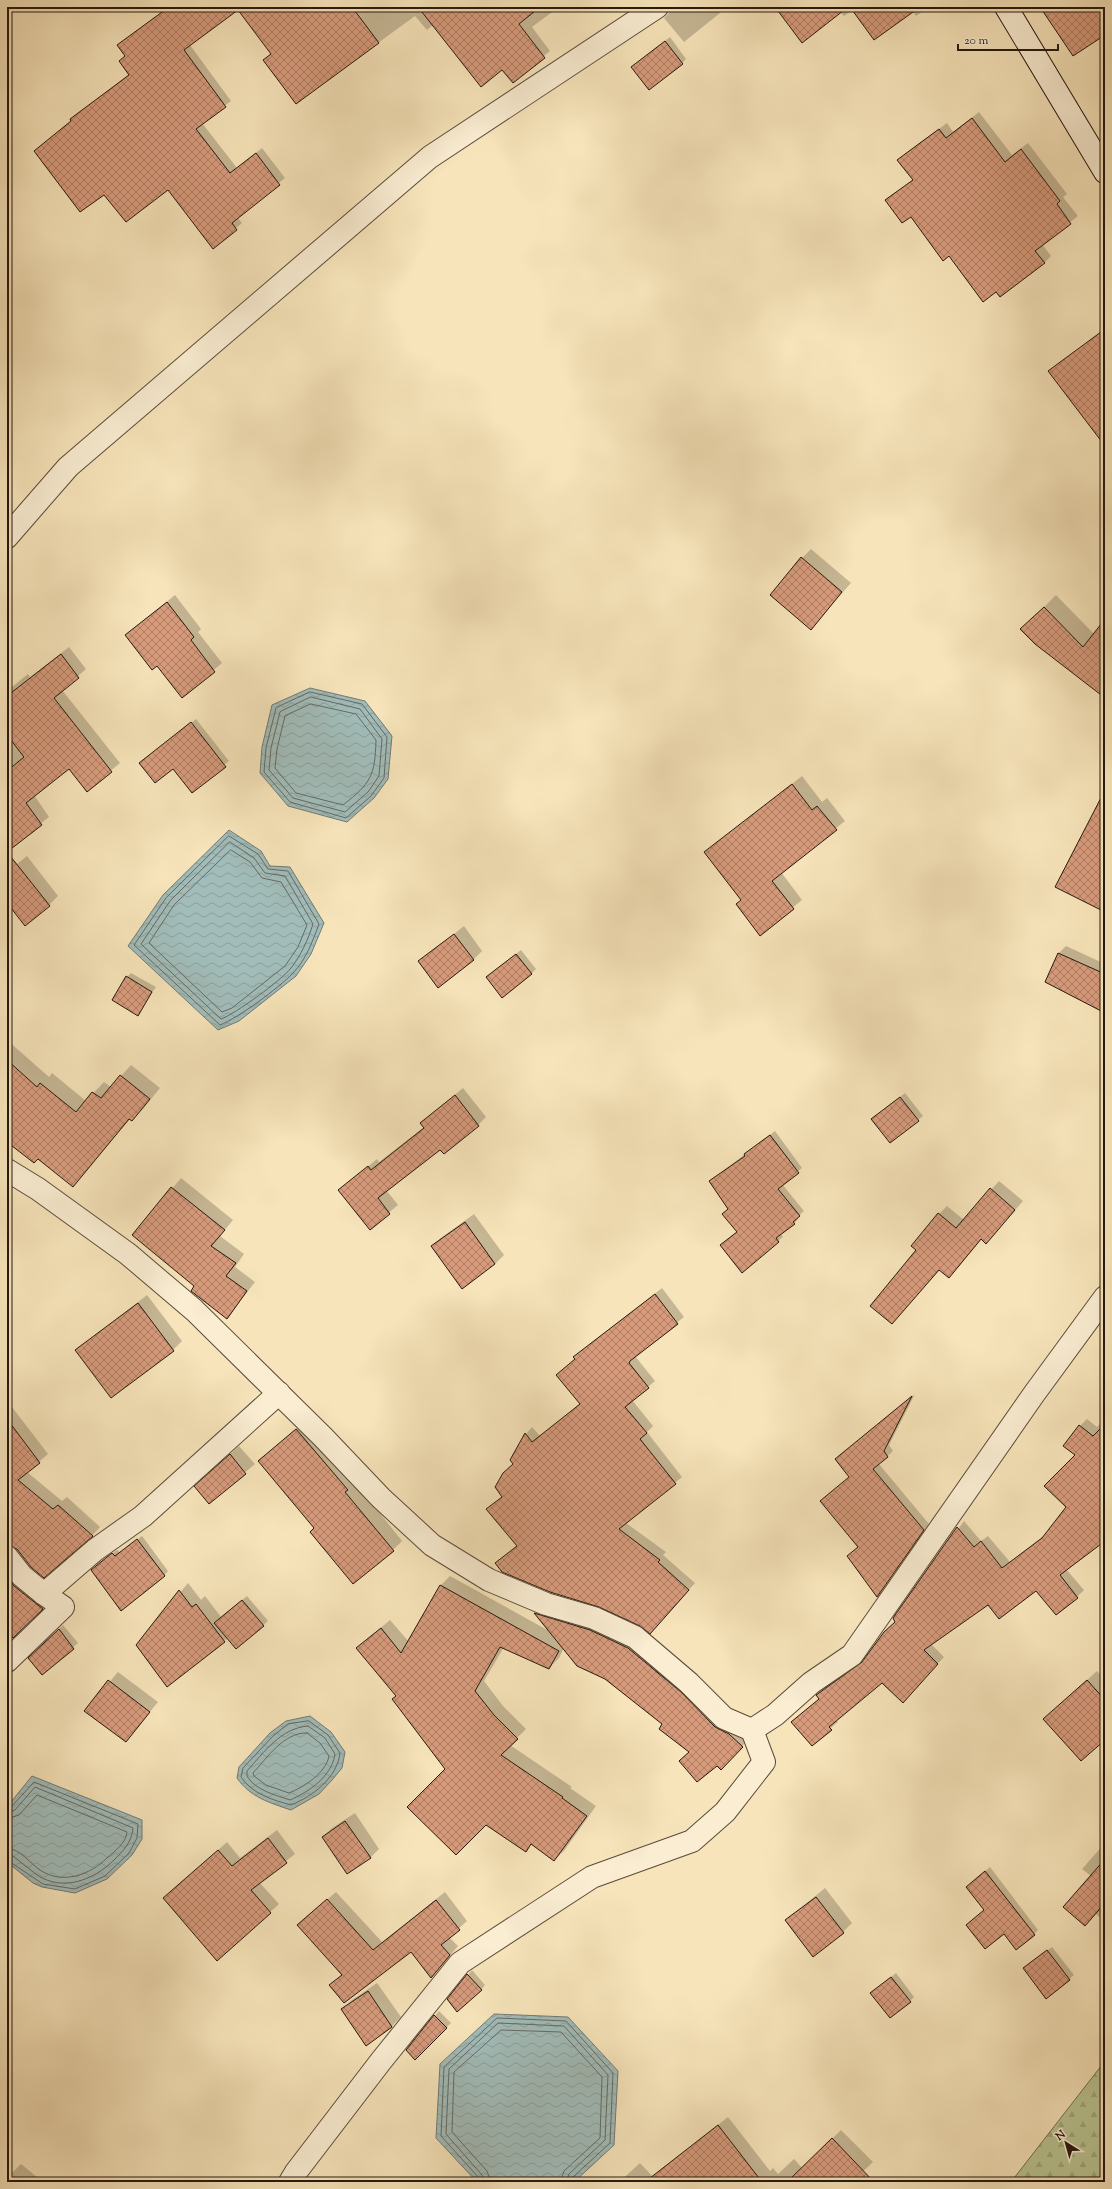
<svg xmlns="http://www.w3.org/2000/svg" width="1112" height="2189" font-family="'Sorts Mill Goudy',serif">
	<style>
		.forest { fill: url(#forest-firs); stroke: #706e50 }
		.water { fill: url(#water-waves); stroke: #707a75 }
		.shadow { fill: #0003 }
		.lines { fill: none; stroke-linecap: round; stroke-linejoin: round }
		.shore { stroke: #646a64; stroke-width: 1 }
		.building { fill: url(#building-cross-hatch); stroke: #26180f }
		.street-casing { stroke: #5a4b3a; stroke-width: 24 }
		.secondary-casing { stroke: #26180f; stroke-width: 24 }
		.street { stroke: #faedd2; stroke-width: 22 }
		.secondary { stroke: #faedd2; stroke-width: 22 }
	</style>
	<defs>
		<pattern id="forest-firs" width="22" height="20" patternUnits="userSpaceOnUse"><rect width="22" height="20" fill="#bac592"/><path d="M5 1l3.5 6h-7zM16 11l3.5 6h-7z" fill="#a0a87d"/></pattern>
		<pattern id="water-waves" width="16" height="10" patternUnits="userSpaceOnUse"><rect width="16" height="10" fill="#a1bcb9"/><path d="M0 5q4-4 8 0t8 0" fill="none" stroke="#8aa19e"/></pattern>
		<pattern id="building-cross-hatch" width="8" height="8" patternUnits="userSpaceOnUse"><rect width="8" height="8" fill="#d79b7c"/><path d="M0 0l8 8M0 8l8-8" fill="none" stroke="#ae7d64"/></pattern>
	</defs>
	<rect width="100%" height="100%" fill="#f7e4ba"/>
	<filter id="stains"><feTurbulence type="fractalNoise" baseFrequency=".005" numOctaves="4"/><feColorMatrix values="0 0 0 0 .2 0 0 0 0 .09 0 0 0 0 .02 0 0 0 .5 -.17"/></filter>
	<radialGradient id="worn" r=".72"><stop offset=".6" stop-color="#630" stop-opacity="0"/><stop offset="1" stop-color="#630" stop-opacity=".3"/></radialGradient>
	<!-- forest -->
	<polygon class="forest" points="1105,2061 1105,2182 1011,2182"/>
	<!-- water -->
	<g class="water">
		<polygon points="310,688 365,701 392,736 388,779 374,798 347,822 288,806 260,773 262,747 272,705"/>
		<polygon points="229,830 261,851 270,866 290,867 324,923 311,954 296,976 239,1021 218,1030 128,946 163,895"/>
		<path d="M310,1716L331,1732L345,1752L342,1768L332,1780L319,1794L291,1810C270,1803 250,1797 237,1778L239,1767L270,1733L286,1721Z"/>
		<polygon points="32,1776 142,1820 142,1839 132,1855 107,1879 75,1893 42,1887 33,1883 7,1862 7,1807"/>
		<polygon points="494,2014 568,2017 618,2071 614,2145 574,2182 477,2182 436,2138 440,2064"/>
	</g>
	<!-- shadow -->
	<g class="shadow">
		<polygon points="168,7 186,7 190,45 231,101 202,123 237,168 262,148 285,178 237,217 242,223 214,247 168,188 71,119 129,74 126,56 118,45"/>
		<polygon points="237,7 559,7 532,27 550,51 513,81 503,68 433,25 427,30 415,16 297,102 264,60 271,53"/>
		<polygon points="670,7 723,7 725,9 684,42 664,18 669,13"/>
		<polygon points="777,7 929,7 916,16 912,11 853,10 844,16 840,12"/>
		<polygon points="670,37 686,59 682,63 637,63"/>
		<polygon points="979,112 1012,155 1028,143 1067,194 1063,197 1078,216 1042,244 1051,256 1044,263 996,290 949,255 911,216 887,200 913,179 899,160 906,153 947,123 953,132"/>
		<polygon points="1105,128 1105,140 1100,133"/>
		<polygon points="811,549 851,583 811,628 802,558"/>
		<polygon points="175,595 201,629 198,632 222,663 182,697 157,665 126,635"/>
		<polygon points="1056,595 1094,634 1105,620 1105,697 1034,617"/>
		<polygon points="69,647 86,669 62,690 120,763 87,790 69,768 34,795 49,817 7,850 7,691 28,674 30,677"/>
		<polygon points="196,719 229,761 192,791 173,767 145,759"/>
		<polygon points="802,776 822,802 827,798 845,821 781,872 802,900 760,934 741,900 705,852"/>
		<polygon points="27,856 58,896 49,905 7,902 7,872"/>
		<polygon points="464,926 482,951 473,960 420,961"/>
		<polygon points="1066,946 1105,964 1105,1011 1046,982 1059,953"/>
		<polygon points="521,950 536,969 531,974 491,973"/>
		<polygon points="131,973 156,987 137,1014 127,977"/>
		<polygon points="7,1040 49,1077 52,1073 86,1101 104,1082 111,1087 131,1065 160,1088 143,1109 132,1120 131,1118 73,1186 38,1158 7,1140"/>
		<polygon points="463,1088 486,1117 478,1125 441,1149 387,1191 398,1205 370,1228 340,1190 377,1159 379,1162 424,1127 421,1123"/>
		<polygon points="905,1093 923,1116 890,1142 877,1115"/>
		<polygon points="775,1131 802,1168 782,1184 804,1211 797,1217 798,1219 794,1224 781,1234 783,1237 778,1241 742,1272 721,1245 737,1231 729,1208 710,1181"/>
		<polygon points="181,1178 233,1220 220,1236 244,1254 235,1267 255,1282 227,1318 196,1285 133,1235"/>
		<polygon points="999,1181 1023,1201 994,1234 986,1242 982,1239 957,1268 940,1269 892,1323 918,1250 939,1214 947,1206 964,1220"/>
		<polygon points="474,1214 504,1255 495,1264 432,1246 442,1237"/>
		<polygon points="662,1288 684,1317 635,1356 655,1381 632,1400 653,1426 647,1432 682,1477 626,1523 666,1552 663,1555 695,1583 657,1626 641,1625 503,1557 517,1545 494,1503 503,1496 514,1464 511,1460 526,1434 532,1427 540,1436 581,1403 575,1357"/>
		<polygon points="147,1295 182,1341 173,1350 76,1351"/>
		<polygon points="915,1394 889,1445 893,1451 879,1464 929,1524 877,1596 859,1547 821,1501 850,1477 842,1454"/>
		<polygon points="12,1407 48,1454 27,1472 62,1501 67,1497 100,1527 92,1536 32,1566 12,1545 7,1544 7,1411"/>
		<polygon points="1087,1419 1097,1427 1105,1419 1105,1540 1066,1569 1084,1590 1077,1597 1036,1589 988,1604 931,1644 944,1657 910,1694 882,1682 836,1720 838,1722 812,1745 793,1722 820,1698 817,1695 827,1686 866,1659 884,1632 896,1621 894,1618 964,1521 981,1541 988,1536 1010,1562 1046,1534 1067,1507 1080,1426"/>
		<polygon points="306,1420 402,1541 393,1550 315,1528 259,1461"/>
		<polygon points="239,1446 255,1464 209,1503 205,1477"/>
		<polygon points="142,1536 168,1571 164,1576 96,1566 117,1550 120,1552"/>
		<polygon points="7,1558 51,1600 13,1637 7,1631"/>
		<polygon points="450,1576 551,1632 536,1613 543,1605 598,1622 750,1738 721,1768 717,1764 690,1752 664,1724 564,1648 559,1658 549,1668 504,1647 484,1681 503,1706 526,1729 510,1745 572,1787 570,1788 596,1806 564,1851 554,1860 532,1844 526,1850 447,1769 397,1696 357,1648 390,1620 409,1642 440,1586"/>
		<polygon points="188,1583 201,1600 205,1596 221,1617 247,1596 268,1621 237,1648 228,1638 167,1685 137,1645"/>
		<polygon points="63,1625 78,1643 42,1673 30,1658"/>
		<polygon points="1097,1671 1105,1680 1105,1738 1054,1710"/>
		<polygon points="118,1672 158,1702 126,1741 85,1711"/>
		<polygon points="355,1813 379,1849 370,1858 323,1837 332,1828"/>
		<polygon points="277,1830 295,1854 259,1882 279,1904 217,1960 164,1898 227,1842 240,1858"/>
		<polygon points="1105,1843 1105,1922 1096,1914 1085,1925 1091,1876 1082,1869"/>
		<polygon points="990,1867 1038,1930 1034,1934 1004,1933 967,1925 985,1909 967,1887"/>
		<polygon points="825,1888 852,1923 843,1932 786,1920"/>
		<polygon points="336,1892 382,1942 445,1892 467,1921 449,1937 458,1946 432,1977 411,1951 330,1985 342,1974 307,1917"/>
		<polygon points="1052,1947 1074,1975 1069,1979 1028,1964"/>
		<polygon points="472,1970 485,1985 481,1990 448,1999"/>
		<polygon points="896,1973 914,1997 910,2001 876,1989"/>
		<polygon points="377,1983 401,2017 392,2026 366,2044 343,2009 352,2000"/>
		<polygon points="439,2011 451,2023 415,2058 407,2050"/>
		<polygon points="728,2117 770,2171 773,2168 778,2174 794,2159 802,2168 841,2130 873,2162 852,2182 619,2182 640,2163 652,2176"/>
		<polygon points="21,2164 43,2182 7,2182 7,2178"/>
	</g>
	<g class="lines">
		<!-- shore -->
		<g class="shore">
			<polygon points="310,692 362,704 387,737 384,778 371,796 346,818 290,802 264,772 266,748 276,708"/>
			<polygon points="311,697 360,709 382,739 379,776 368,792 345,812 293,798 269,770 271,748 280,712"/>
			<path d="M311,704L356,714L376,740C375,776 371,783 343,805L296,793L275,768L277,749L285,716Z"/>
			<path d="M229,836L258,854L268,869L288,871L319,924C313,940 306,960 293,973C279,988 238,1018 220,1025L134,945L166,898Z"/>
			<path d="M230,842L254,858L265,873L285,876L313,924C308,940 301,955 291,968C282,980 235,1014 221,1019L141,944L170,901Z"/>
			<polygon points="231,850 250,862 262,878 281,882 307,925 298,947 285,966 232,1008 222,1012 149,943 174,905"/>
			<path d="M309,1721L328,1735L340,1753C337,1778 313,1796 291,1805C273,1800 252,1794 241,1777L243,1768L273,1736L288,1724Z"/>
			<path d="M308,1726L325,1738L335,1754C332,1776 309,1792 290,1800C275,1795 255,1790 247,1776V1771C264,1752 281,1728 308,1726Z"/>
			<path d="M307,1733L320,1743L329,1756C326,1773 304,1787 289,1793L266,1785L254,1776L253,1773C267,1758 284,1732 307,1733Z"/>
			<polyline points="7,1808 12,1806 34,1782 138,1824 137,1838 129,1853 105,1876 75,1889 43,1884 7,1860"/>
			<path d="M7,1813L15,1810L35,1787L133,1828C132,1842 123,1851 113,1861C93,1880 63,1892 37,1875C29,1869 21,1862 13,1856L7,1854"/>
			<path d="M7,1819L19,1815L37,1795L127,1832C126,1843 115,1851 107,1858C90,1875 62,1885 40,1870C30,1863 20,1849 7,1848"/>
			<polyline points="480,2182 479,2178 441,2136 444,2067 497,2018 566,2021 613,2073 610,2143 573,2177 571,2182"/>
			<polyline points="485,2182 482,2175 446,2134 449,2069 498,2023 564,2026 608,2075 605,2140 569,2174 566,2182"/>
			<polyline points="491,2182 487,2171 452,2132 454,2072 501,2030 561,2032 602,2077 600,2138 564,2171 560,2182"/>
		</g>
	</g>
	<!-- building -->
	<g class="building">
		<polygon points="169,7 352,7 379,43 296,104 263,60 271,54 238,10 184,50 226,107 196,129 230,173 256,153 280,185 232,223 237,230 213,249 168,190 126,222 104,195 80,212 34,151 71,121 70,119 129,75 119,61 125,56 117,45"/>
		<polygon points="418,7 540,7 519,24 545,58 513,83 502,70 481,87"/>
		<polygon points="775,7 848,7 802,43"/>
		<polygon points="850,7 920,7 874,40"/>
		<polygon points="1040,7 1105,7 1105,35 1073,56"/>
		<polygon points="665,41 683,64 649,90 631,67"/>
		<polygon points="972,118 1005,162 1021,149 1060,201 1057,204 1071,224 1035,251 1045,263 1000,297 996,292 983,302 949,256 943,261 911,217 902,223 885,200 913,180 897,160 939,129 946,138"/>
		<polygon points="1105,329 1105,446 1048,371"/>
		<polygon points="801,557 842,592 811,630 770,595"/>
		<polygon points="167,602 194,637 191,640 215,672 182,698 157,666 152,670 125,635"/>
		<polygon points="1044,607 1083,647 1105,619 1105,698 1035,644 1020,629"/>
		<polygon points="61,654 79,678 54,698 112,772 87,792 69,769 26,803 42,825 7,852 7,771 24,757 7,735 7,696"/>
		<polygon points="191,722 226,767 192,793 173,769 155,783 139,763"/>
		<polygon points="792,784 812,810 817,806 837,830 772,881 794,909 760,936 736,904 741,900 704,852"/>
		<polygon points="1105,790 1105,912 1055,887"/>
		<polygon points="7,852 50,906 25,926 7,903"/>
		<polygon points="454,934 474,960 438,988 418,961"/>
		<polygon points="1058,953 1105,974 1105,1013 1045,982"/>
		<polygon points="516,954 532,974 502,998 486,977"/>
		<polygon points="126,976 152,992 138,1016 112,1000"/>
		<polygon points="7,1060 37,1087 40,1083 76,1112 92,1092 101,1098 120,1075 150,1099 132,1121 129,1119 73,1187 38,1159 34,1163 7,1142"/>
		<polygon points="455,1095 479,1126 444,1154 440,1150 378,1198 390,1214 370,1230 338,1190 368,1166 371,1170 424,1128 420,1123"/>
		<polygon points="900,1097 919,1121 890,1143 871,1119"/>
		<polygon points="770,1135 799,1173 778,1189 800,1216 793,1222 795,1224 776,1238 779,1242 742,1273 720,1245 737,1232 722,1214 728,1209 709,1181 745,1156 744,1154"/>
		<polygon points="171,1187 225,1230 211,1246 236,1263 226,1276 247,1291 227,1319 191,1291 194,1286 132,1235"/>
		<polygon points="990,1188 1015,1210 986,1244 981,1239 949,1278 939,1270 892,1324 870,1306 916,1250 911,1246 938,1213 956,1228"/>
		<polygon points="465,1222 495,1264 462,1289 431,1246"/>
		<polygon points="655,1294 678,1324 630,1361 629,1363 649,1388 625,1407 647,1433 640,1439 676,1484 619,1529 660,1560 658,1562 689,1590 650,1634 640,1626 599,1607 550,1592 502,1572 495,1563 517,1546 486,1509 502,1497 495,1487 503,1473 513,1464 510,1460 525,1433 532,1442 580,1404 556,1375 575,1359 573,1357"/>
		<polygon points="138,1303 174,1351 111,1398 75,1350"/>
		<polygon points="912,1396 884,1451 888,1457 873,1469 924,1530 877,1597 847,1556 858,1547 820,1501 849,1477 835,1459"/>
		<polygon points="7,1419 40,1463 18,1480 53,1509 58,1505 93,1536 44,1578 31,1567 17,1549 7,1545"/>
		<polygon points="1105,1424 1105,1541 1060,1575 1078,1598 1056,1615 1036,1591 999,1619 988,1605 924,1650 938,1664 903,1703 882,1683 829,1727 832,1730 812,1746 791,1722 819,1699 816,1695 819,1693 862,1662 884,1632 895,1622 893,1618 957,1527 974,1547 981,1541 1002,1568 1042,1538 1066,1507 1044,1486 1075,1455 1063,1446 1079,1425 1093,1436"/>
		<polygon points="296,1429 348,1490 345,1492 394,1551 353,1584 310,1532 314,1528 258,1461"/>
		<polygon points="230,1454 246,1474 209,1504 194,1486"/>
		<polygon points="137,1539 165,1576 121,1611 91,1570 112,1553 115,1556"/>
		<polygon points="7,1577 14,1586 43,1609 13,1638 7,1631"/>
		<polygon points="440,1585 559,1651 549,1669 500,1647 475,1691 494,1715 518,1739 501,1755 563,1797 562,1798 587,1816 554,1861 531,1844 526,1852 486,1825 456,1855 407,1807 445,1769 392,1699 396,1696 356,1648 381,1628 401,1653"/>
		<polygon points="179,1590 192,1607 196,1604 225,1642 167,1687 136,1645"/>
		<polygon points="242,1600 264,1626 236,1649 214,1623"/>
		<polygon points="534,1613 590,1630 628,1648 681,1692 715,1727 729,1734 743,1747 721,1770 717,1766 697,1782 679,1761 689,1752 659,1729 662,1724 605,1679 577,1666"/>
		<polygon points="59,1629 74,1649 42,1675 28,1658"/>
		<polygon points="108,1680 150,1712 126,1742 84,1711"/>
		<polygon points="1087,1680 1105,1700 1105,1740 1081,1761 1043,1719"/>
		<polygon points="345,1821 371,1858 347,1874 322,1837"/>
		<polygon points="268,1838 287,1863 251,1890 271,1913 217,1961 163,1898 218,1850 232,1866"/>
		<polygon points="1105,1859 1105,1903 1085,1926 1063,1907"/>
		<polygon points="985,1871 1035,1935 1016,1950 1004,1934 985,1949 966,1925 984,1910 966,1887"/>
		<polygon points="816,1897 844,1933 813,1957 785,1920"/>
		<polygon points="327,1899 373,1950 436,1900 460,1930 441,1945 450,1955 431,1978 411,1952 344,2003 329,1985 342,1975 297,1925"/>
		<polygon points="1047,1950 1070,1980 1046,1999 1023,1968"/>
		<polygon points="467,1974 482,1990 457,2012 447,1999"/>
		<polygon points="891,1977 911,2002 890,2018 870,1993"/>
		<polygon points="368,1991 392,2027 366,2046 341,2009"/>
		<polygon points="434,2015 447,2028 415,2060 406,2050"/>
		<polygon points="718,2125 762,2182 645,2182"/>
		<polygon points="832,2138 874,2182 787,2182"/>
	</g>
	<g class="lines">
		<!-- street casing -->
		<g class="street-casing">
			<g id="street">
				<polyline points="7,537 68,467 430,157 657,7"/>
				<polyline points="7,1170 38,1189 128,1254 194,1310 323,1437 381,1498 432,1545 489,1580 546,1604 594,1618 635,1637 689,1683 724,1718 752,1730 775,1715 811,1683 852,1655 1034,1394 1105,1297"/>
				<polyline points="7,1557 22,1576 44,1594 95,1550 143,1516 279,1393"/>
				<polyline points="7,1661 63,1607 44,1594"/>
				<polyline points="290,2182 296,2172 381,2061 460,1963 592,1877 692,1841 725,1812 764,1762 752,1730"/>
			</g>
		</g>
		<!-- secondary casing -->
		<g class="secondary-casing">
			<polyline id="secondary" points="1006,7 1105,172"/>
		</g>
		<!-- street -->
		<use href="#street" class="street"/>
		<!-- secondary -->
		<use href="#secondary" class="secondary"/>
	</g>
	<!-- margin -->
	<rect width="1112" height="2189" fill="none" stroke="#f7e4ba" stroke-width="24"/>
	<rect x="8" y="8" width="1096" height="2173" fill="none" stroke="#26180f" stroke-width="2"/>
	<rect x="12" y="12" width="1088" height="2165" fill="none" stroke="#26180f"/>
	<!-- north arrow -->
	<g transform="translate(1066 2143) rotate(323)" stroke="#faedd2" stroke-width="3" paint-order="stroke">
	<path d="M0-3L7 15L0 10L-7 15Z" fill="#26180f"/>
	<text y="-6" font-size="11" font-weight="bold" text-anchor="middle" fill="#26180f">N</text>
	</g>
	<!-- scale -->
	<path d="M958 44v6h100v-6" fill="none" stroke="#26180f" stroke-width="2"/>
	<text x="964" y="44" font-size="12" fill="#26180f" stroke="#faedd2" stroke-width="3" paint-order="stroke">20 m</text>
	<rect width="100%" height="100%" filter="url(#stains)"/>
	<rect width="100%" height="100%" fill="url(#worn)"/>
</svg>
